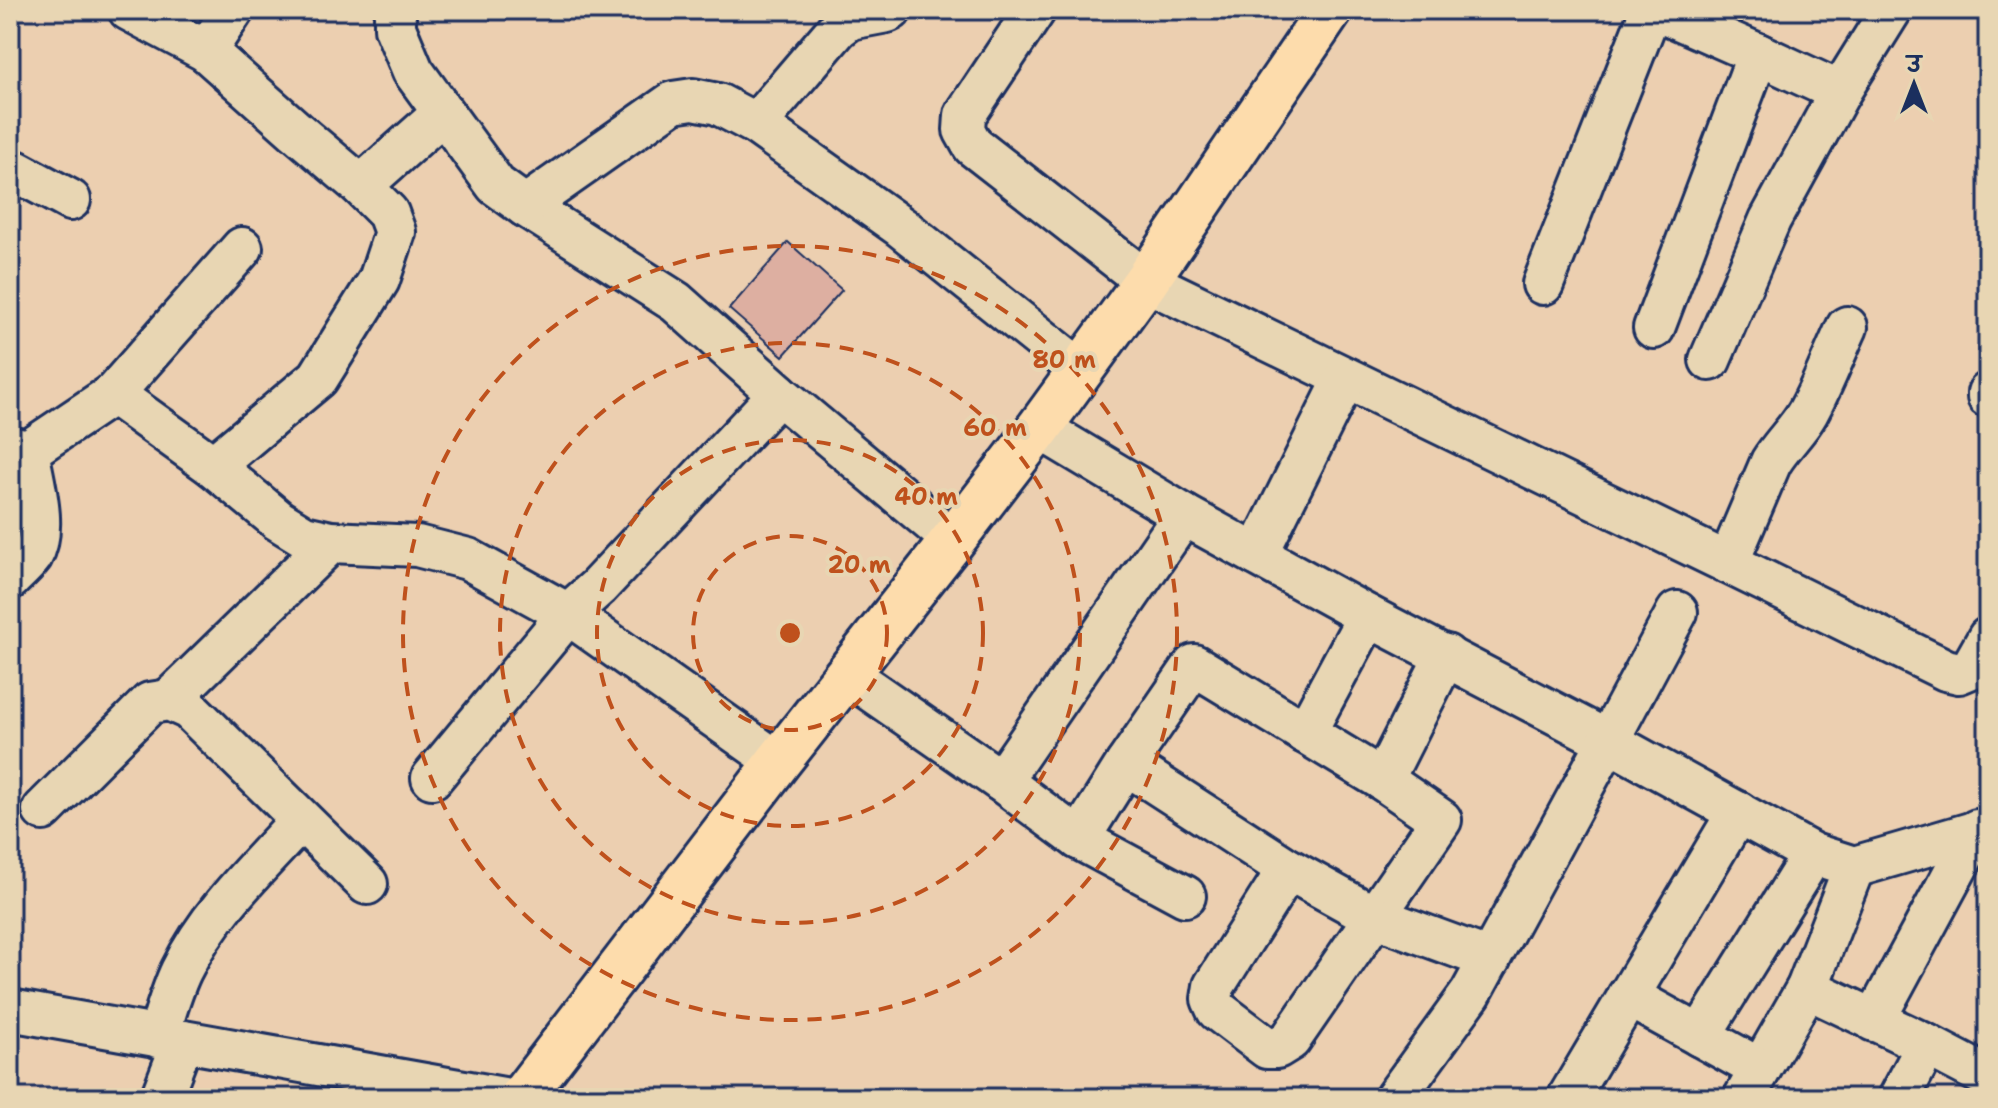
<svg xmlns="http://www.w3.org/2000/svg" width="1998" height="1108" font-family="'Shantell Sans','Playpen Sans Deva',sans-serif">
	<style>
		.building { fill: #ddafa1; stroke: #1b2f5e; stroke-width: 2 }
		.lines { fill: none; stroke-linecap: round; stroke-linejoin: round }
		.minor-casing { stroke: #1b2f5e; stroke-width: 46 }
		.major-casing { stroke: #1b2f5e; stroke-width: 50 }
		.minor { stroke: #e8d6b3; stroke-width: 40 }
		.major { stroke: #fddcac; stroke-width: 44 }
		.ring { fill: none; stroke: #bf511c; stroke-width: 4; stroke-dasharray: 14 10 }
		.centre { fill: #bf511c; stroke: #e8d6b3; stroke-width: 4 }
		.ring-label { font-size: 24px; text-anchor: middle; font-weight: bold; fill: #bf511c; stroke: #e8d6b3; stroke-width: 8; stroke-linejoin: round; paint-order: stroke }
	</style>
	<rect width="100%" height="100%" fill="#eccfb0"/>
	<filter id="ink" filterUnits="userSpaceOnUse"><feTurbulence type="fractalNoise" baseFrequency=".0125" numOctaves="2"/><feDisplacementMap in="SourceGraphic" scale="16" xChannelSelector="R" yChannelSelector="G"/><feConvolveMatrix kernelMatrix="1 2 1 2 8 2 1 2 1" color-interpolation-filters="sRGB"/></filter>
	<g filter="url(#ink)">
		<!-- building -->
		<polygon class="building" points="788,242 842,290 783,356 729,309"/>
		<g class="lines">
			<!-- minor casing -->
			<g class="minor-casing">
				<g id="minor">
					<polyline points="395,10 395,28 413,71 496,185 525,206 676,302 779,394 953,540"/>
					<polyline points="1035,10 965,115 964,130 973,146 1146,281 1728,563 1946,670 1959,673 1971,668 1988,638"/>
					<polyline points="1658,10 1758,54 1840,92"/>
					<polyline points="206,51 233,10"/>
					<polyline points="756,124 838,28 850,19 887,12 891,10"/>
					<polyline points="10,170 16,171 70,200"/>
					<polyline points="361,186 442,114"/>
					<polyline points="525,206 673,102 693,99 718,104 756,124 901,227 1080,370"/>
					<polyline points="1543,284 1651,10"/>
					<polyline points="1654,328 1758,54"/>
					<polyline points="1710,360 1770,220 1840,92 1891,10"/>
					<polyline points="1988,393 1988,397"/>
					<polyline points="113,394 242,248"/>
					<polyline points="1039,428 1184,515 1368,616 1608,741 1471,993 1395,1098"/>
					<polyline points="10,447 28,451 113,394 213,466 318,378 379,280 395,232 388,213 361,186 296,131 206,51 129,10"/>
					<polyline points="213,466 278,520 304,536 331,542 417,546 468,559 568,614 778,762"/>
					<polyline points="1257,555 1345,378"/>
					<path d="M1728,563L1771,462C1782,444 1798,430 1808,412C1823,385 1834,355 1847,327"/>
					<path d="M10,579C17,572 26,564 32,556C48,529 33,480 28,451"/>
					<polyline points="1677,612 1608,741 1813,854 1854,867 1807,988 1744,1098"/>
					<polyline points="847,674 1001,781 1079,839 1185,896"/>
					<polyline points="169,700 331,542"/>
					<polyline points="1305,733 1368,616"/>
					<polyline points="1126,764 1194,665 1383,780 1441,820 1290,1040 1277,1048 1267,1048 1217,1010 1212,999 1214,986 1288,869"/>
					<polyline points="432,778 568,614 598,587 779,394"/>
					<polyline points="1383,780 1446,655"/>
					<polyline points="1001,781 1184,515"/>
					<polyline points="43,810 150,703 169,700 189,709 367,884"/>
					<polyline points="1079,839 1126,764 1288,869 1373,916 1490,959"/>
					<polyline points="1854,867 1988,828"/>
					<polyline points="1807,988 1927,1045 1988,1077"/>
					<polyline points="1628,996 1760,1069"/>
					<polyline points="10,1010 503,1098"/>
					<polyline points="1874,1021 1977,830"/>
					<polyline points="1700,1036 1813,854"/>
					<path d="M158,1037C165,1015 171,992 181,971C209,913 258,867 301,820"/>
					<polyline points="161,1098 183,1041"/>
					<polyline points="1568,1098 1738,812"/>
					<polyline points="1899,1098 1927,1045"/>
				</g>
			</g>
			<!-- major casing -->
			<g class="major-casing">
				<polyline id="major" points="521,1098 778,762 953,540 1039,428 1146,281 1330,10"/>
			</g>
			<!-- minor -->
			<use href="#minor" class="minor"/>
			<!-- major -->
			<use href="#major" class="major"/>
		</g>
	</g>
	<!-- distance rings -->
	<g class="ring">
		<circle cx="790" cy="633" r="97"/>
		<circle cx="790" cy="633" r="193"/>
		<circle cx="790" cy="633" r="290"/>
		<circle cx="790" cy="633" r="387"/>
	</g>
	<circle cx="790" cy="633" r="12" class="centre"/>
	<g class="ring-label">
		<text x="1064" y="368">80 m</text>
		<text x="995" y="436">60 m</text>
		<text x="926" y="505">40 m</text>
		<text x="859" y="573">20 m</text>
	</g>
	<!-- margin -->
	<rect width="1998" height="1108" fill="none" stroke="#e8d6b3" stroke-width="40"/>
	<rect x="20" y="20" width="1958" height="1068" fill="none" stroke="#1b2f5e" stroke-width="3" filter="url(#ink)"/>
	<!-- north arrow -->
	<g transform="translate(1914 84)" stroke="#e8d6b3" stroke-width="6" paint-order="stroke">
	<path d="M0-6L14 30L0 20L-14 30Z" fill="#1b2f5e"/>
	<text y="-12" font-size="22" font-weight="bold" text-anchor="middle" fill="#1b2f5e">उ</text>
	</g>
</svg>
